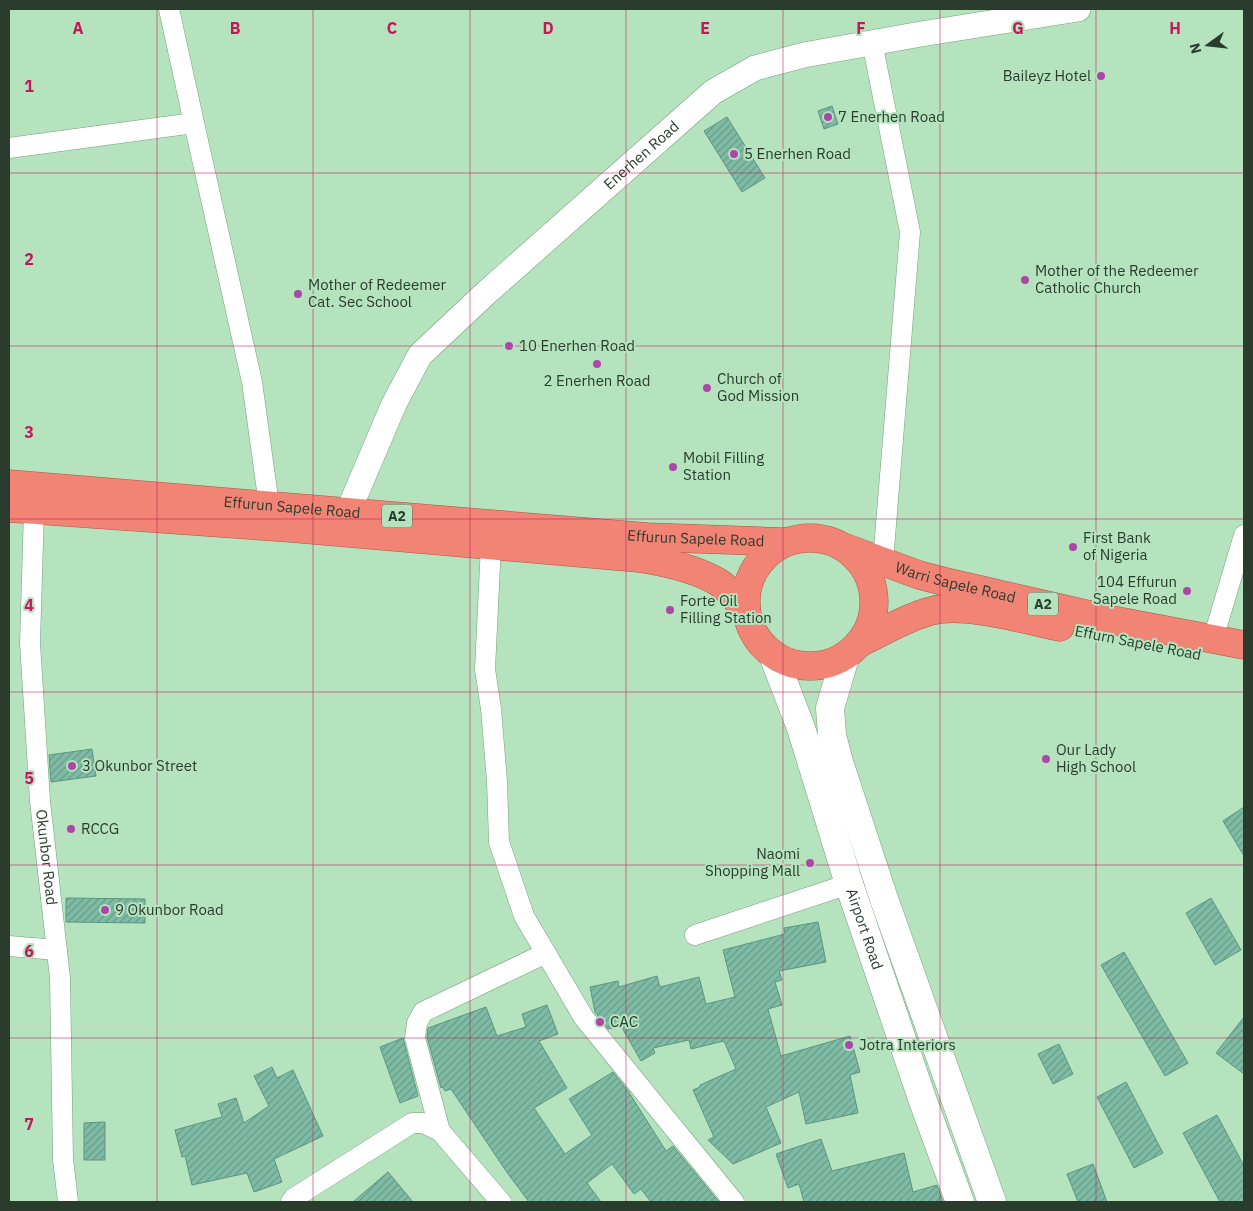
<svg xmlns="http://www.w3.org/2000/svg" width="1253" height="1211" font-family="'IBM Plex Sans',sans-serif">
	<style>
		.building { fill: url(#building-hatch); stroke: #5a9681 }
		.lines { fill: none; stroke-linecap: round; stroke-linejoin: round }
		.minor-casing { stroke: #74a07d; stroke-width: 21 }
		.tertiary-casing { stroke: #74a07d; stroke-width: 26 }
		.secondary-casing { stroke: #74a07d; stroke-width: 29 }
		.trunk-casing { stroke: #aa5746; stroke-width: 29 }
		.minor { stroke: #fff; stroke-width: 20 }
		.tertiary { stroke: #fff; stroke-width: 25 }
		.secondary { stroke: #fff; stroke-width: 28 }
		.trunk { stroke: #f28476; stroke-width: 28 }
		.grid { fill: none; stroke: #c2185b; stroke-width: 1; stroke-opacity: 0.55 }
		.poi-dot { fill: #ae45a8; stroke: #b5e3bd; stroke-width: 2 }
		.labels { text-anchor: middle; stroke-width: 4; stroke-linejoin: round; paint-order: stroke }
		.shield { fill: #b5e3bd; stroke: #546e58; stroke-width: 1 }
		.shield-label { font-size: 14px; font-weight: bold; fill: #2a3c2d }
		.poi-label { font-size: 15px; fill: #2a3c2d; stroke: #b5e3bd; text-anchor: start }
		.street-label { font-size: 15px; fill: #2a3c2d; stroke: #b5e3bd }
		.grid-label { font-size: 16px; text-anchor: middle; font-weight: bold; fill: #c2185b; stroke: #b5e3bd; stroke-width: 4; stroke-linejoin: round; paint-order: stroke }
	</style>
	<defs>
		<pattern id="building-hatch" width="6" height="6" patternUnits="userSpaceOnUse" patternTransform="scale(1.25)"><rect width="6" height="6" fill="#7fbca6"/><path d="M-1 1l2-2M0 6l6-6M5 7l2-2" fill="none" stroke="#689a88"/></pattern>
	</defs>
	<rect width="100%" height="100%" fill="#b5e3bd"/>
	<!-- building -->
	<g class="building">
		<polygon points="832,106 838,124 824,129 818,111"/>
		<polygon points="727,117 765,178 742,192 704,131"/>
		<polygon points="92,749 96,776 51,782 49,755"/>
		<polygon points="1244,807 1244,856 1223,821"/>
		<polygon points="66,898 145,899 145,923 66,922"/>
		<polygon points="1211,898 1241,950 1215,965 1186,913"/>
		<polygon points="818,922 826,962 779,971 782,980 775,982 782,1005 768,1009 781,1056 850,1036 860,1072 850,1075 858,1113 806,1124 799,1092 766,1107 781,1143 733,1164 708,1140 714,1137 693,1090 700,1087 700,1085 736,1069 724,1041 691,1049 689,1040 653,1048 655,1053 641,1061 621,1026 608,1029 595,1012 590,987 618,981 619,987 657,976 660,987 699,977 706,1004 735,997 723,950 785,934 784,928"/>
		<polygon points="1124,952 1188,1063 1165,1076 1101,965"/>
		<polygon points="547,1005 558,1034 539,1041 567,1088 534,1108 565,1154 592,1135 569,1099 613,1072 628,1091 666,1151 673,1146 719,1202 651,1202 641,1189 634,1194 612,1164 587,1183 601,1202 529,1202 506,1171 451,1089 445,1091 443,1087 441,1088 427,1037 428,1028 486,1007 497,1036 526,1027 522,1014"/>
		<polygon points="1244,1017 1244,1074 1216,1053"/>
		<polygon points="403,1038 418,1096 400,1103 380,1047"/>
		<polygon points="1059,1044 1073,1074 1053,1084 1038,1054"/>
		<polygon points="272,1067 277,1078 293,1070 323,1136 274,1159 282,1182 254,1192 247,1173 192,1185 185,1156 182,1157 175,1130 222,1117 218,1104 236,1098 244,1123 269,1106 254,1076"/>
		<polygon points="1126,1082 1163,1153 1134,1168 1097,1097"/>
		<polygon points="1217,1115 1244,1166 1244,1202 1220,1202 1183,1133"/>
		<polygon points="105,1122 105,1160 84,1160 84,1123"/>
		<polygon points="821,1139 832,1171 904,1153 913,1192 937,1185 943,1202 804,1202 799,1184 788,1188 776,1154"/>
		<polygon points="1093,1164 1107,1202 1078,1202 1067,1174"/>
		<polygon points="388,1172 413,1202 353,1202"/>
	</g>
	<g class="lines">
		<!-- minor casing -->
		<g class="minor-casing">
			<g id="minor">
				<polyline points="169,9 194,123"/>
				<polyline points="872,42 910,232 883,561"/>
				<polyline points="9,148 194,123 252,382 269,505"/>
				<path id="s1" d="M34,510L30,643L40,801L60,978L63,1159L68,1202"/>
				<polyline points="491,545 485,669 491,709 497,781 499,842 524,916 584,1018 734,1202"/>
				<polyline points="1213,639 1244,535"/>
				<polyline points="695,935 849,884"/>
				<polyline points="9,946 57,950"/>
				<polyline points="440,1131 415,1038 417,1023 423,1012 546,953"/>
				<polyline points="291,1202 294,1198 412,1123 423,1123 440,1131 501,1202"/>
			</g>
		</g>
		<!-- tertiary casing -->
		<g class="tertiary-casing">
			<g id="tertiary">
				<path id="s2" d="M348,512L394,404L420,355L486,293L713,92L755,68L804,55L921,34L1078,9"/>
			</g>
		</g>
		<!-- secondary casing -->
		<g class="secondary-casing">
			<g id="secondary">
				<path id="s3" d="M773,655L801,728L849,884L924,1104L960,1202"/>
				<polyline points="845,657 830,708 832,735 839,762 884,899 992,1202"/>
			</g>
		</g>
		<!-- trunk casing -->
		<g class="trunk-casing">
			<g id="trunk">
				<path id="s4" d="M9,484L647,537L785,542"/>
				<path d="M9,508L291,528L639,558C664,562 699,569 721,584C730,591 738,602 746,610"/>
				<circle cx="810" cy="602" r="64"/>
				<path id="s5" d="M846,548L919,575L950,583L1107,619L1244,645"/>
				<path d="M861,642C883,632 907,617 931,611C964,602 1026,620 1060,627"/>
			</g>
		</g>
		<!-- minor -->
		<use href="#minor" class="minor"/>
		<!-- tertiary -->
		<use href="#tertiary" class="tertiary"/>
		<!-- secondary -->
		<use href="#secondary" class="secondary"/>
		<!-- trunk -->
		<use href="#trunk" class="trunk"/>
	</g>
	<!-- grid -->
	<path class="grid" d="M157,9V1202M313,9V1202M470,9V1202M626,9V1202M783,9V1202M940,9V1202M1096,9V1202M9,173H1244M9,346H1244M9,519H1244M9,692H1244M9,865H1244M9,1038H1244"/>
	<!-- markers -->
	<g class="poi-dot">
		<circle cx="1101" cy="76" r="5"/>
		<circle cx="828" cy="117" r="5"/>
		<circle cx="734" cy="154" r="5"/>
		<circle cx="1025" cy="280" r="5"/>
		<circle cx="298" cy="294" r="5"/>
		<circle cx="509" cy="346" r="5"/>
		<circle cx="597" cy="364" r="5"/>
		<circle cx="707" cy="388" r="5"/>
		<circle cx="673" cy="467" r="5"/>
		<circle cx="1073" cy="547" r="5"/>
		<circle cx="1187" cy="591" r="5"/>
		<circle cx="670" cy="610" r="5"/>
		<circle cx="1046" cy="759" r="5"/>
		<circle cx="72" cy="766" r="5"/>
		<circle cx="71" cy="829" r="5"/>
		<circle cx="810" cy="863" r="5"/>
		<circle cx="105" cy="910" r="5"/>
		<circle cx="600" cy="1022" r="5"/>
		<circle cx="849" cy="1045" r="5"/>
	</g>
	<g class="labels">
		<!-- shield labels -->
		<g class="shield">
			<rect x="382" y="504.5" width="30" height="23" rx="4"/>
			<rect x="1028" y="592.5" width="30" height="23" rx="4"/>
		</g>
		<g class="shield-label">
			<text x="397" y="521">A2</text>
			<text x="1043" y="609">A2</text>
		</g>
		<!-- poi labels -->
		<g class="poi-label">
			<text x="1091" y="81" text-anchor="end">Baileyz Hotel</text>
			<text x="838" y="122">7 Enerhen Road</text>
			<text x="744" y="159">5 Enerhen Road</text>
			<text x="1035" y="276">Mother of the Redeemer<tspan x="1035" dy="17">Catholic Church</tspan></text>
			<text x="308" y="290">Mother of Redeemer<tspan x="308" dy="17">Cat. Sec School</tspan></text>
			<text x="519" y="351">10 Enerhen Road</text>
			<text x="717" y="384">Church of<tspan x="717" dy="17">God Mission</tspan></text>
			<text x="597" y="386" text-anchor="middle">2 Enerhen Road</text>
			<text x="683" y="463">Mobil Filling<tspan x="683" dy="17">Station</tspan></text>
			<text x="1083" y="543">First Bank<tspan x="1083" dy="17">of Nigeria</tspan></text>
			<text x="1177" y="587" text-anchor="end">104 Effurun<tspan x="1177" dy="17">Sapele Road</tspan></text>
			<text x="680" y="606">Forte Oil<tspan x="680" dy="17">Filling Station</tspan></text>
			<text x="1056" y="755">Our Lady<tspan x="1056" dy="17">High School</tspan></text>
			<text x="82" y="771">3 Okunbor Street</text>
			<text x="81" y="834">RCCG</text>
			<text x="800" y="859" text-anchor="end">Naomi<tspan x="800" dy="17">Shopping Mall</tspan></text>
			<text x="115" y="915">9 Okunbor Road</text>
			<text x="610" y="1027">CAC</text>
			<text x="859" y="1050">Jotra Interiors</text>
		</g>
		<!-- street labels -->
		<g class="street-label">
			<text dy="5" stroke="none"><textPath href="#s2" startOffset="471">Enerhen Road</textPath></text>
			<text dy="5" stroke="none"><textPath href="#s4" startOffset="284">Effurun Sapele Road</textPath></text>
			<text dy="5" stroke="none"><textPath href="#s4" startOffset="689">Effurun Sapele Road</textPath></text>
			<text dy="5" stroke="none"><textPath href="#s5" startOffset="115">Warri Sapele Road</textPath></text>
			<text transform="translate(1138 643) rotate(11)" y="5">Effurn Sapele Road</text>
			<text dy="5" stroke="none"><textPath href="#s1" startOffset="348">Okunbor Road</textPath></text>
			<text dy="5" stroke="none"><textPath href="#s3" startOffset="289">Airport Road</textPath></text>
		</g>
	</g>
	<g class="grid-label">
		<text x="78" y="34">A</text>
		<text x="235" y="34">B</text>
		<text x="392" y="34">C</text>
		<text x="548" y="34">D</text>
		<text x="705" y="34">E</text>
		<text x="861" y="34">F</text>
		<text x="1018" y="34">G</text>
		<text x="1175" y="34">H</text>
		<text x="29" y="92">1</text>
		<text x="29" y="265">2</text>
		<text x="29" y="438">3</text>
		<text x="29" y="611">4</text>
		<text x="29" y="784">5</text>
		<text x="29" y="957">6</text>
		<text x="29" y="1130">7</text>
	</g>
	<!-- border -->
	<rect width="1253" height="1211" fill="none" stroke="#2a3c2d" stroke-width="20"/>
	<!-- north arrow -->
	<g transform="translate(1208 45) rotate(255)" stroke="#b5e3bd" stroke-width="4" paint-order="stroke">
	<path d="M0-4L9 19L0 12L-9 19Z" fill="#2a3c2d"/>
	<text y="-8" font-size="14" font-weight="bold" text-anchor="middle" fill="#2a3c2d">N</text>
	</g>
</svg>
